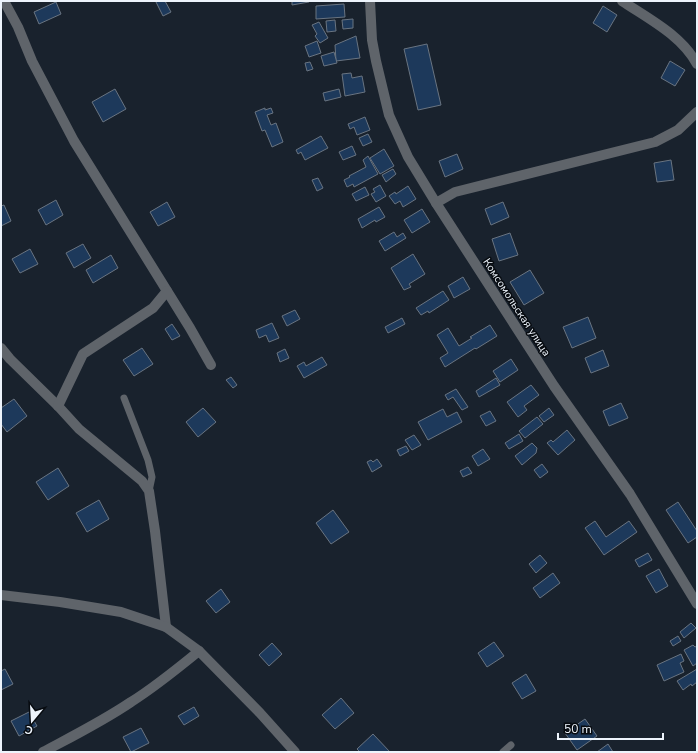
<svg xmlns="http://www.w3.org/2000/svg" width="698" height="753" font-family="'Nunito Sans',sans-serif">
	<style>
		.building { fill: #1d395b; stroke: #697481 }
		.lines { fill: none; stroke-linecap: round; stroke-linejoin: round }
		.service { stroke: #5f646a; stroke-width: 7 }
		.minor { stroke: #5f646a; stroke-width: 10 }
		.tertiary { stroke: #5f646a; stroke-width: 10 }
		.labels { text-anchor: middle; stroke-width: 3; stroke-linejoin: round; paint-order: stroke }
		.street-label { font-size: 11px; fill: #edf4fc; stroke: #070b10 }
	</style>
	<rect width="100%" height="100%" fill="#19222d"/>
	<!-- building -->
	<g class="building">
		<polygon points="158,1 165,1 171,12 163,16 156,2"/>
		<polygon points="292,1 309,1 309,2 292,5"/>
		<polygon points="56,2 61,14 39,24 34,12"/>
		<polygon points="344,4 345,17 316,19 316,6"/>
		<polygon points="603,6 617,15 607,32 593,23"/>
		<polygon points="353,19 353,28 343,29 342,20"/>
		<polygon points="335,20 336,31 327,32 326,21"/>
		<polygon points="319,22 328,38 320,43 315,36 317,34 312,25"/>
		<polygon points="356,36 360,58 336,61 335,45"/>
		<polygon points="317,41 321,53 309,57 305,46"/>
		<polygon points="427,44 441,105 418,110 404,49"/>
		<polygon points="334,52 337,63 324,66 321,56"/>
		<polygon points="670,61 685,70 675,86 661,78"/>
		<polygon points="310,62 313,69 307,71 305,63"/>
		<polygon points="351,73 352,78 362,76 365,92 345,96 342,74"/>
		<polygon points="115,89 126,109 103,122 92,102"/>
		<polygon points="339,89 341,97 325,101 323,93"/>
		<polygon points="265,108 265,110 271,108 273,113 267,115 271,125 276,123 283,142 272,147 265,130 262,131 255,112"/>
		<polygon points="365,117 370,130 357,135 354,127 350,129 348,124"/>
		<polygon points="368,134 372,142 363,146 359,138"/>
		<polygon points="321,136 328,148 305,160 301,152 298,154 296,150"/>
		<polygon points="352,146 356,155 343,160 339,152"/>
		<polygon points="384,149 394,166 380,174 370,158"/>
		<polygon points="457,154 463,169 445,177 439,161"/>
		<polygon points="368,156 378,174 354,187 353,184 347,187 344,180 350,177 349,176 366,167 363,160"/>
		<polygon points="671,160 674,180 657,182 654,163"/>
		<polygon points="393,169 396,174 386,182 382,175"/>
		<polygon points="318,178 323,188 317,191 312,180"/>
		<polygon points="380,185 386,196 376,202 371,194 375,192 373,189"/>
		<polygon points="408,186 416,199 403,207 400,201 395,204 389,196 395,192 396,194"/>
		<polygon points="365,187 369,195 356,201 352,194"/>
		<polygon points="56,200 63,215 46,225 38,210"/>
		<polygon points="167,202 175,217 158,226 150,212"/>
		<polygon points="503,202 509,217 491,225 485,209"/>
		<polygon points="4,205 11,221 1,226 1,206"/>
		<polygon points="379,207 385,217 376,222 375,220 362,228 358,219"/>
		<polygon points="422,209 430,222 412,233 404,220"/>
		<polygon points="394,232 397,237 403,233 406,238 385,251 379,241"/>
		<polygon points="510,233 518,255 499,261 492,239"/>
		<polygon points="83,244 91,258 74,268 66,253"/>
		<polygon points="30,249 38,264 20,273 12,259"/>
		<polygon points="413,254 425,274 409,284 411,287 404,290 391,268"/>
		<polygon points="111,255 118,268 93,283 86,270"/>
		<polygon points="530,270 544,293 524,305 510,282"/>
		<polygon points="463,277 470,289 454,298 448,286"/>
		<polygon points="443,291 449,300 429,313 428,311 421,315 416,308"/>
		<polygon points="295,310 300,319 287,326 282,316"/>
		<polygon points="588,317 596,338 572,348 563,327"/>
		<polygon points="402,318 405,324 388,333 385,327"/>
		<polygon points="272,323 279,338 269,342 266,335 259,338 256,330"/>
		<polygon points="172,324 180,336 172,340 165,329"/>
		<polygon points="490,325 497,336 476,349 475,348 445,367 440,358 448,353 437,335 448,328 459,346 472,338 470,337"/>
		<polygon points="142,348 153,364 134,376 123,360"/>
		<polygon points="285,349 289,358 280,362 277,353"/>
		<polygon points="603,350 609,366 591,373 585,358"/>
		<polygon points="322,357 327,365 304,378 297,366 304,362 306,366"/>
		<polygon points="511,359 518,370 500,382 493,371"/>
		<polygon points="231,377 237,385 233,388 226,380"/>
		<polygon points="496,378 500,385 479,397 476,391"/>
		<polygon points="531,385 539,395 524,406 527,410 518,417 507,402"/>
		<polygon points="456,389 468,407 462,410 453,397 448,400 445,395"/>
		<polygon points="14,399 27,416 7,432 1,424 1,408"/>
		<polygon points="621,403 628,418 609,426 603,411"/>
		<polygon points="203,408 216,422 198,437 186,422"/>
		<polygon points="549,408 554,415 544,422 539,416"/>
		<polygon points="443,409 447,417 457,412 462,422 428,440 418,422"/>
		<polygon points="490,411 496,421 486,426 480,416"/>
		<polygon points="537,417 543,424 525,438 519,431"/>
		<polygon points="567,430 575,440 558,455 547,443 551,440 553,442"/>
		<polygon points="519,434 523,441 509,449 505,443"/>
		<polygon points="414,435 421,445 412,450 405,440"/>
		<polygon points="532,443 537,448 536,453 522,465 515,456"/>
		<polygon points="406,446 409,451 400,456 397,450"/>
		<polygon points="483,449 490,459 478,466 472,456"/>
		<polygon points="377,459 382,466 372,472 367,462 371,460 373,462"/>
		<polygon points="542,464 548,472 540,478 534,470"/>
		<polygon points="468,467 472,473 463,477 460,471"/>
		<polygon points="58,468 69,486 48,500 36,482"/>
		<polygon points="99,500 109,519 87,532 76,513"/>
		<polygon points="678,502 697,531 697,537 688,543 666,510"/>
		<polygon points="333,510 349,532 331,544 316,523"/>
		<polygon points="595,521 606,537 629,521 637,532 604,555 585,528"/>
		<polygon points="648,553 652,560 639,567 635,560"/>
		<polygon points="540,555 547,563 536,573 529,564"/>
		<polygon points="659,569 668,586 656,593 646,576"/>
		<polygon points="553,573 560,583 540,598 533,588"/>
		<polygon points="221,589 230,602 216,613 206,601"/>
		<polygon points="691,623 696,628 684,638 680,632"/>
		<polygon points="678,636 681,641 673,646 670,641"/>
		<polygon points="494,642 504,656 487,667 478,653"/>
		<polygon points="272,643 282,654 269,666 259,655"/>
		<polygon points="693,645 695,647 697,646 697,663 693,666 684,650"/>
		<polygon points="681,654 684,661 680,663 684,672 664,681 657,665"/>
		<polygon points="5,669 13,684 1,690 1,671"/>
		<polygon points="697,669 697,682 692,686 691,684 683,690 677,681"/>
		<polygon points="526,674 536,691 522,699 512,683"/>
		<polygon points="341,698 354,713 335,729 322,715"/>
		<polygon points="194,707 199,716 184,725 178,716"/>
		<polygon points="29,712 37,726 19,736 11,721"/>
		<polygon points="585,719 597,736 577,750 565,733"/>
		<polygon points="141,728 149,743 131,752 123,737"/>
		<polygon points="373,734 390,752 360,752 357,749"/>
		<polygon points="608,744 613,752 597,752"/>
	</g>
	<g class="lines">
		<!-- service -->
		<g class="service">
			<polyline points="124,398 148,460 152,477 149,491"/>
			<polyline points="503,752 511,745"/>
		</g>
		<!-- minor -->
		<g class="minor">
			<polyline points="4,1 18,27 32,61 74,141 190,328 211,365"/>
			<path d="M622,1C649,19 681,35 697,64"/>
			<polyline points="436,203 455,192 655,142 678,130 697,112"/>
			<polyline points="1,348 10,359 58,406 79,429 142,481 149,491 155,531 166,627"/>
			<polyline points="58,406 83,354 153,308 167,291"/>
			<polyline points="1,595 60,602 121,612 166,627 199,651 260,713 295,752"/>
			<path d="M43,752C73,736 103,721 131,702C155,687 177,669 199,651"/>
		</g>
		<!-- tertiary -->
		<polyline class="tertiary" points="370,1 372,40 376,61 389,115 408,157 436,203 554,386 630,494 697,604"/>
	</g>
	<g class="labels">
		<!-- street labels -->
		<g class="street-label">
			<text transform="translate(517 307) rotate(57)" y="4">Комсомольская улица</text>
		</g>
	</g>
	<!-- border -->
	<rect width="698" height="753" fill="none" stroke="#edf4fc" stroke-width="4"/>
	<!-- north arrow -->
	<g transform="translate(32 721) rotate(198)" stroke="#070b10" stroke-width="3" paint-order="stroke">
	<path d="M0-3L7 15L0 10L-7 15Z" fill="#edf4fc"/>
	<text y="-6" font-size="11" font-weight="bold" text-anchor="middle" fill="#edf4fc">С</text>
	</g>
	<!-- scale -->
	<path d="M558 733v6h105v-6" fill="none" stroke="#edf4fc" stroke-width="2"/>
	<text x="564" y="733" font-size="12" fill="#edf4fc" stroke="#070b10" stroke-width="3" paint-order="stroke">50 m</text>
</svg>
